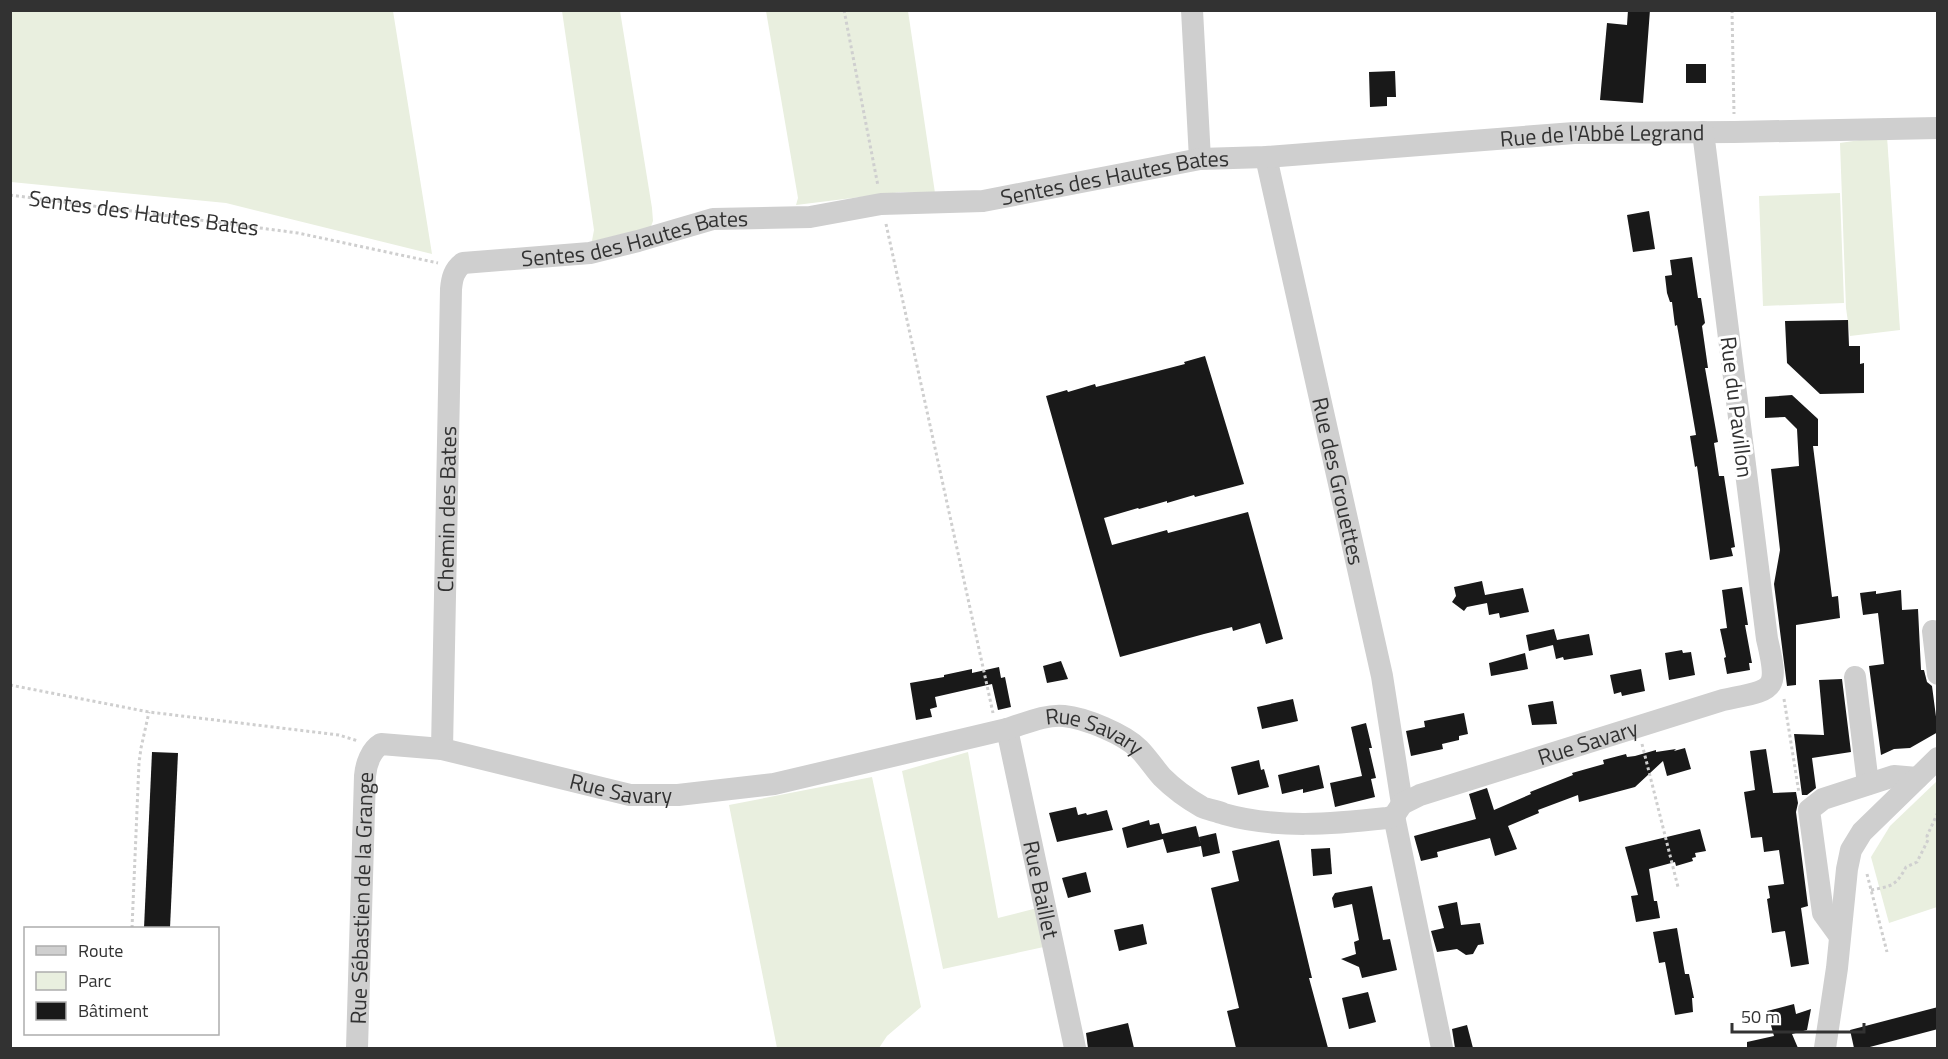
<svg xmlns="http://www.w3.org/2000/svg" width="1948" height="1059" font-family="'Titillium Web',sans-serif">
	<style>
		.green { fill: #e9efdf }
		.building { fill: #191919 }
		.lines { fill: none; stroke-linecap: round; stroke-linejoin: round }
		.path { stroke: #cfcfcf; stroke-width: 3; stroke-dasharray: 3 3; stroke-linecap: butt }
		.minor { stroke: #cfcfcf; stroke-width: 22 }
		.labels { text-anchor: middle; stroke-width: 6; stroke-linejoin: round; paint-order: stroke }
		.street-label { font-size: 22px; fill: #323232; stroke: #fff }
	</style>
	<rect width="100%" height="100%" fill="#fff"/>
	<!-- green -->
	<g class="green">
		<polygon points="10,11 393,11 432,254 226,203 11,182"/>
		<polygon points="562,11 620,11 652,208 653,221 650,229 591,246 594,230"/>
		<polygon points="766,11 908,11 935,193 901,192 796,205 798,198"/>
		<polygon points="1887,136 1900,330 1850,336 1846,308 1840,143"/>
		<polygon points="1840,193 1844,303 1763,306 1759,196"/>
		<polygon points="968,752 998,918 1045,906 1053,945 943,969 902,771"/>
		<polygon points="872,777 921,1007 887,1036 879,1048 777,1048 729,805"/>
		<polygon points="1937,781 1937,907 1889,923 1871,857 1890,826"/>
	</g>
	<!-- building -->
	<g class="building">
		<polygon points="1628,10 1650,10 1643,103 1600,100 1607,23 1627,25"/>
		<rect x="1686" y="64" width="20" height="19"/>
		<polygon points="1395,71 1396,97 1387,97 1387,106 1370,107 1369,72"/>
		<polygon points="1649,211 1655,249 1633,252 1627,215"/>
		<polygon points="1692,257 1698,298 1701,298 1705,323 1702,326 1708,368 1705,368 1718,442 1714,443 1719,476 1724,476 1735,547 1731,548 1733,556 1710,560 1697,466 1695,467 1690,436 1696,435 1677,325 1675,326 1672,302 1670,302 1667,293 1665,276 1672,275 1670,260"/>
		<polygon points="1848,320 1849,346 1860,346 1860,364 1864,363 1864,393 1820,394 1787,363 1785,321"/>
		<polygon points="1205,356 1244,484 1195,497 1194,495 1167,503 1167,501 1139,509 1138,508 1104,518 1112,545 1167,530 1168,533 1248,512 1283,639 1266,644 1260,623 1233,631 1232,627 1204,634 1120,657 1046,396 1067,390 1068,392 1095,384 1096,387 1185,364 1184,362"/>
		<polygon points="1792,395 1818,419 1818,446 1813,446 1832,597 1838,596 1840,618 1796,625 1796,685 1787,686 1774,584 1780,550 1771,469 1799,466 1797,429 1785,417 1765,418 1765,397"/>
		<polygon points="1482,581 1485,595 1523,588 1529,612 1500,618 1499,613 1489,615 1487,603 1467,607 1464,611 1452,602 1456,596 1454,587"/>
		<polygon points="1742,587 1748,625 1745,625 1752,663 1749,663 1750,670 1727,674 1724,658 1726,657 1720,629 1727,628 1722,590"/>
		<polygon points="1901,590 1902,610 1918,609 1921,670 1924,670 1927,682 1932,686 1938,732 1910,748 1894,749 1881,755 1869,666 1884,664 1878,613 1863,615 1860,593 1876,591 1876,594"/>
		<polygon points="1554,629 1557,640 1589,634 1593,655 1564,660 1563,657 1556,659 1553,645 1529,651 1526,635"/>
		<polygon points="1682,650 1683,653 1691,652 1695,675 1669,680 1665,653"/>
		<polygon points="1525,653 1528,669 1491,676 1489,663"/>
		<polygon points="1061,661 1068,679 1047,683 1043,666"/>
		<polygon points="999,667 1001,678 1005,677 1011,707 998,710 992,684 935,697 937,707 930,709 932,717 916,720 910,683 944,677 944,675 972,669 972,673"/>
		<polygon points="1641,669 1645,691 1622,696 1621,692 1614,694 1610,675"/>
		<polygon points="1842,679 1851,752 1812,758 1816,788 1807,795 1802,795 1794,734 1824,735 1819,680"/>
		<polygon points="1293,699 1298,721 1262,729 1257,707"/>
		<polygon points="1553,701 1557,724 1532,725 1528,705"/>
		<polygon points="1464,713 1468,734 1459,736 1459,740 1442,744 1443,749 1411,756 1406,731 1425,727 1424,721"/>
		<polygon points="1366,723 1372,748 1369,748 1376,778 1371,779 1375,797 1335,807 1330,783 1362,776 1351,727"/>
		<polygon points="1685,748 1691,769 1667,776 1663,761 1635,787 1579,802 1578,795 1538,810 1539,813 1508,826 1517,849 1495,856 1490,838 1437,852 1438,857 1421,861 1414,836 1476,819 1469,794 1487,788 1494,810 1531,794 1530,792 1573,775 1572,773 1604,764 1603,760 1626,754 1627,757 1635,756 1656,750 1656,752 1676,749 1674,751"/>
		<polygon points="1766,749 1773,793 1796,792 1798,803 1796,812 1808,906 1801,908 1809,964 1791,967 1785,931 1772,933 1767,899 1770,898 1768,886 1784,884 1779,850 1764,852 1762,837 1751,838 1744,792 1755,790 1750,751"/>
		<polygon points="152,752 178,753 170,928 144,928"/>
		<polygon points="1259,760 1261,770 1264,769 1269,787 1238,795 1231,767"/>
		<polygon points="1319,765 1324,788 1303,793 1303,789 1282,794 1278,775"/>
		<polygon points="1076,807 1078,815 1086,813 1087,815 1107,810 1113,830 1057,842 1049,813"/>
		<polygon points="1149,820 1150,825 1159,823 1162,834 1196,826 1201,845 1199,837 1216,833 1220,853 1203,857 1201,846 1167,853 1163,839 1127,848 1122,828"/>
		<polygon points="1700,829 1706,851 1695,853 1696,857 1692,858 1693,861 1676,866 1675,862 1649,869 1654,901 1657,901 1660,918 1636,922 1631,896 1638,895 1625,847"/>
		<polygon points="1279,840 1312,978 1309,978 1328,1048 1236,1048 1227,1011 1239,1008 1211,888 1239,881 1232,851"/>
		<polygon points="1330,848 1332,874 1313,876 1311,849"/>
		<polygon points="1086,872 1091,892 1068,898 1062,878"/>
		<polygon points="1372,886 1383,940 1390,939 1397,970 1362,978 1359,967 1341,959 1356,954 1354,942 1359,940 1352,904 1334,908 1332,898 1335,893"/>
		<polygon points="1457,902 1461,925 1480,923 1484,944 1478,945 1473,954 1466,955 1457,949 1437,952 1431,931 1444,928 1438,906"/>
		<polygon points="1143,924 1147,944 1119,951 1114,930"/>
		<polygon points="1677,928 1685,974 1689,974 1694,998 1692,998 1693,1012 1675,1015 1665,962 1659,963 1653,932"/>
		<polygon points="1368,992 1376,1022 1349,1029 1342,998"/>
		<polygon points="1794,1004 1796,1014 1811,1009 1807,1030 1792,1034 1798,1048 1747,1048 1747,1042 1774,1036 1767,1011"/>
		<polygon points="1938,1007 1938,1029 1866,1048 1854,1048 1850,1030"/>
		<polygon points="1128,1023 1134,1048 1088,1048 1086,1033"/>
		<polygon points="1467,1025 1473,1048 1455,1048 1452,1029"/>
	</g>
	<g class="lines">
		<!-- path -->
		<g class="path">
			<polyline points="844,10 878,186"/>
			<polyline points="1732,10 1734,114"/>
			<path id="s1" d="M10,195L298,233L438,263"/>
			<polyline points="886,224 993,713"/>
			<polyline points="10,685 149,712 339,735 358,741"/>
			<polyline points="1784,699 1799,793"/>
			<polyline points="1642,744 1678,887"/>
			<polyline points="1867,874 1887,952"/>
			<path d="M1871,890C1892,886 1896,886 1906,867L1917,862L1928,840L1927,836L1938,812"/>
			<polyline points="132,928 139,763 141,748 149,712"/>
		</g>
		<!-- minor -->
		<g class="minor">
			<polyline points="1192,10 1200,159"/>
			<path id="s2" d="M1266,157L1382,676L1402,804"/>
			<polyline points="1933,631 1938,674"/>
			<polyline points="1855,677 1868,784"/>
			<path id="s3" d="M1007,729L1075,1048"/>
			<path id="s4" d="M442,749L451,289C452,278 454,270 463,263L590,253L638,241L713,219L810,217L881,204L983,201L1200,159L1266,157L1574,133L1734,132L1938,128"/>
			<polyline points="1394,816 1442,1048"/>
			<polyline points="1839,935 1823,913 1809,810 1823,799 1894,776 1917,778"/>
			<path id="s5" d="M357,1048L365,776C366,764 371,750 381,744L442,749L630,795H678L774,784L1007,729C1024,724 1045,714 1064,716C1085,718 1124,734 1139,749C1147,757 1154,768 1162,777C1173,788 1188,799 1202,807C1209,810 1217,811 1224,814C1277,829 1333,824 1387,818L1394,816L1402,804L1420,795L1723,700C1774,689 1780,693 1767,639L1703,132"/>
			<polyline points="1825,1048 1837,968 1847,869 1851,850 1862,832 1938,758"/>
		</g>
	</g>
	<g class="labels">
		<!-- street labels -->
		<g class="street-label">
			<text dy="8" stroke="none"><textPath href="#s4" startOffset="1640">Rue de l'Abbé Legrand</textPath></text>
			<text dy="8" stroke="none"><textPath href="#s4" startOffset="1150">Sentes des Hautes Bates</textPath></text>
			<text dy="8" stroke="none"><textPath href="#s1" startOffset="135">Sentes des Hautes Bates</textPath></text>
			<text dy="8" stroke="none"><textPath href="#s4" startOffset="664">Sentes des Hautes Bates</textPath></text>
			<text transform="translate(1737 407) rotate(83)" y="8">Rue du Pavillon</text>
			<text dy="8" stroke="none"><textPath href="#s2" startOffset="332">Rue des Grouettes</textPath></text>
			<text dy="8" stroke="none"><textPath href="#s4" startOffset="240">Chemin des Bates</textPath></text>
			<text dy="8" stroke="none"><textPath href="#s5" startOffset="1040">Rue Savary</textPath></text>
			<text dy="8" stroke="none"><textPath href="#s5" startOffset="1581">Rue Savary</textPath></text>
			<text dy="8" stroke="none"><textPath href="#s5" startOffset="554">Rue Savary</textPath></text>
			<text dy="8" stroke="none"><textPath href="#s3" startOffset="164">Rue Baillet</textPath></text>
			<text dy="8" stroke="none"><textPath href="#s5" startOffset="150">Rue Sébastien de la Grange</textPath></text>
		</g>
	</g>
	<!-- border -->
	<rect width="1948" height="1059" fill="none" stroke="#323232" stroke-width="24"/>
	<!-- legend -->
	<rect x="24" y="927" width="195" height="108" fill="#ffffff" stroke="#adadad" stroke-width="1.5"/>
	<rect x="36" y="946" width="30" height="9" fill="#cfcfcf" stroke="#adadad" stroke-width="1.5"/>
	<text x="78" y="957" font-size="18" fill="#323232">Route</text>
	<rect x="36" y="972" width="30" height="18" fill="#e9efdf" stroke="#adadad" stroke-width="1.5"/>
	<text x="78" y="987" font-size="18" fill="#323232">Parc</text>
	<rect x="36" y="1002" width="30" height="18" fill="#191919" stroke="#adadad" stroke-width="1.5"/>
	<text x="78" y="1017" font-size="18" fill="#323232">Bâtiment</text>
	<!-- scale -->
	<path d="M1732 1023v9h132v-9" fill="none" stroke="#323232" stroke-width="3"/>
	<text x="1741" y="1023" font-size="18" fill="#323232" stroke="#ffffff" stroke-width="4.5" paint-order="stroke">50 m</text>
</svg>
